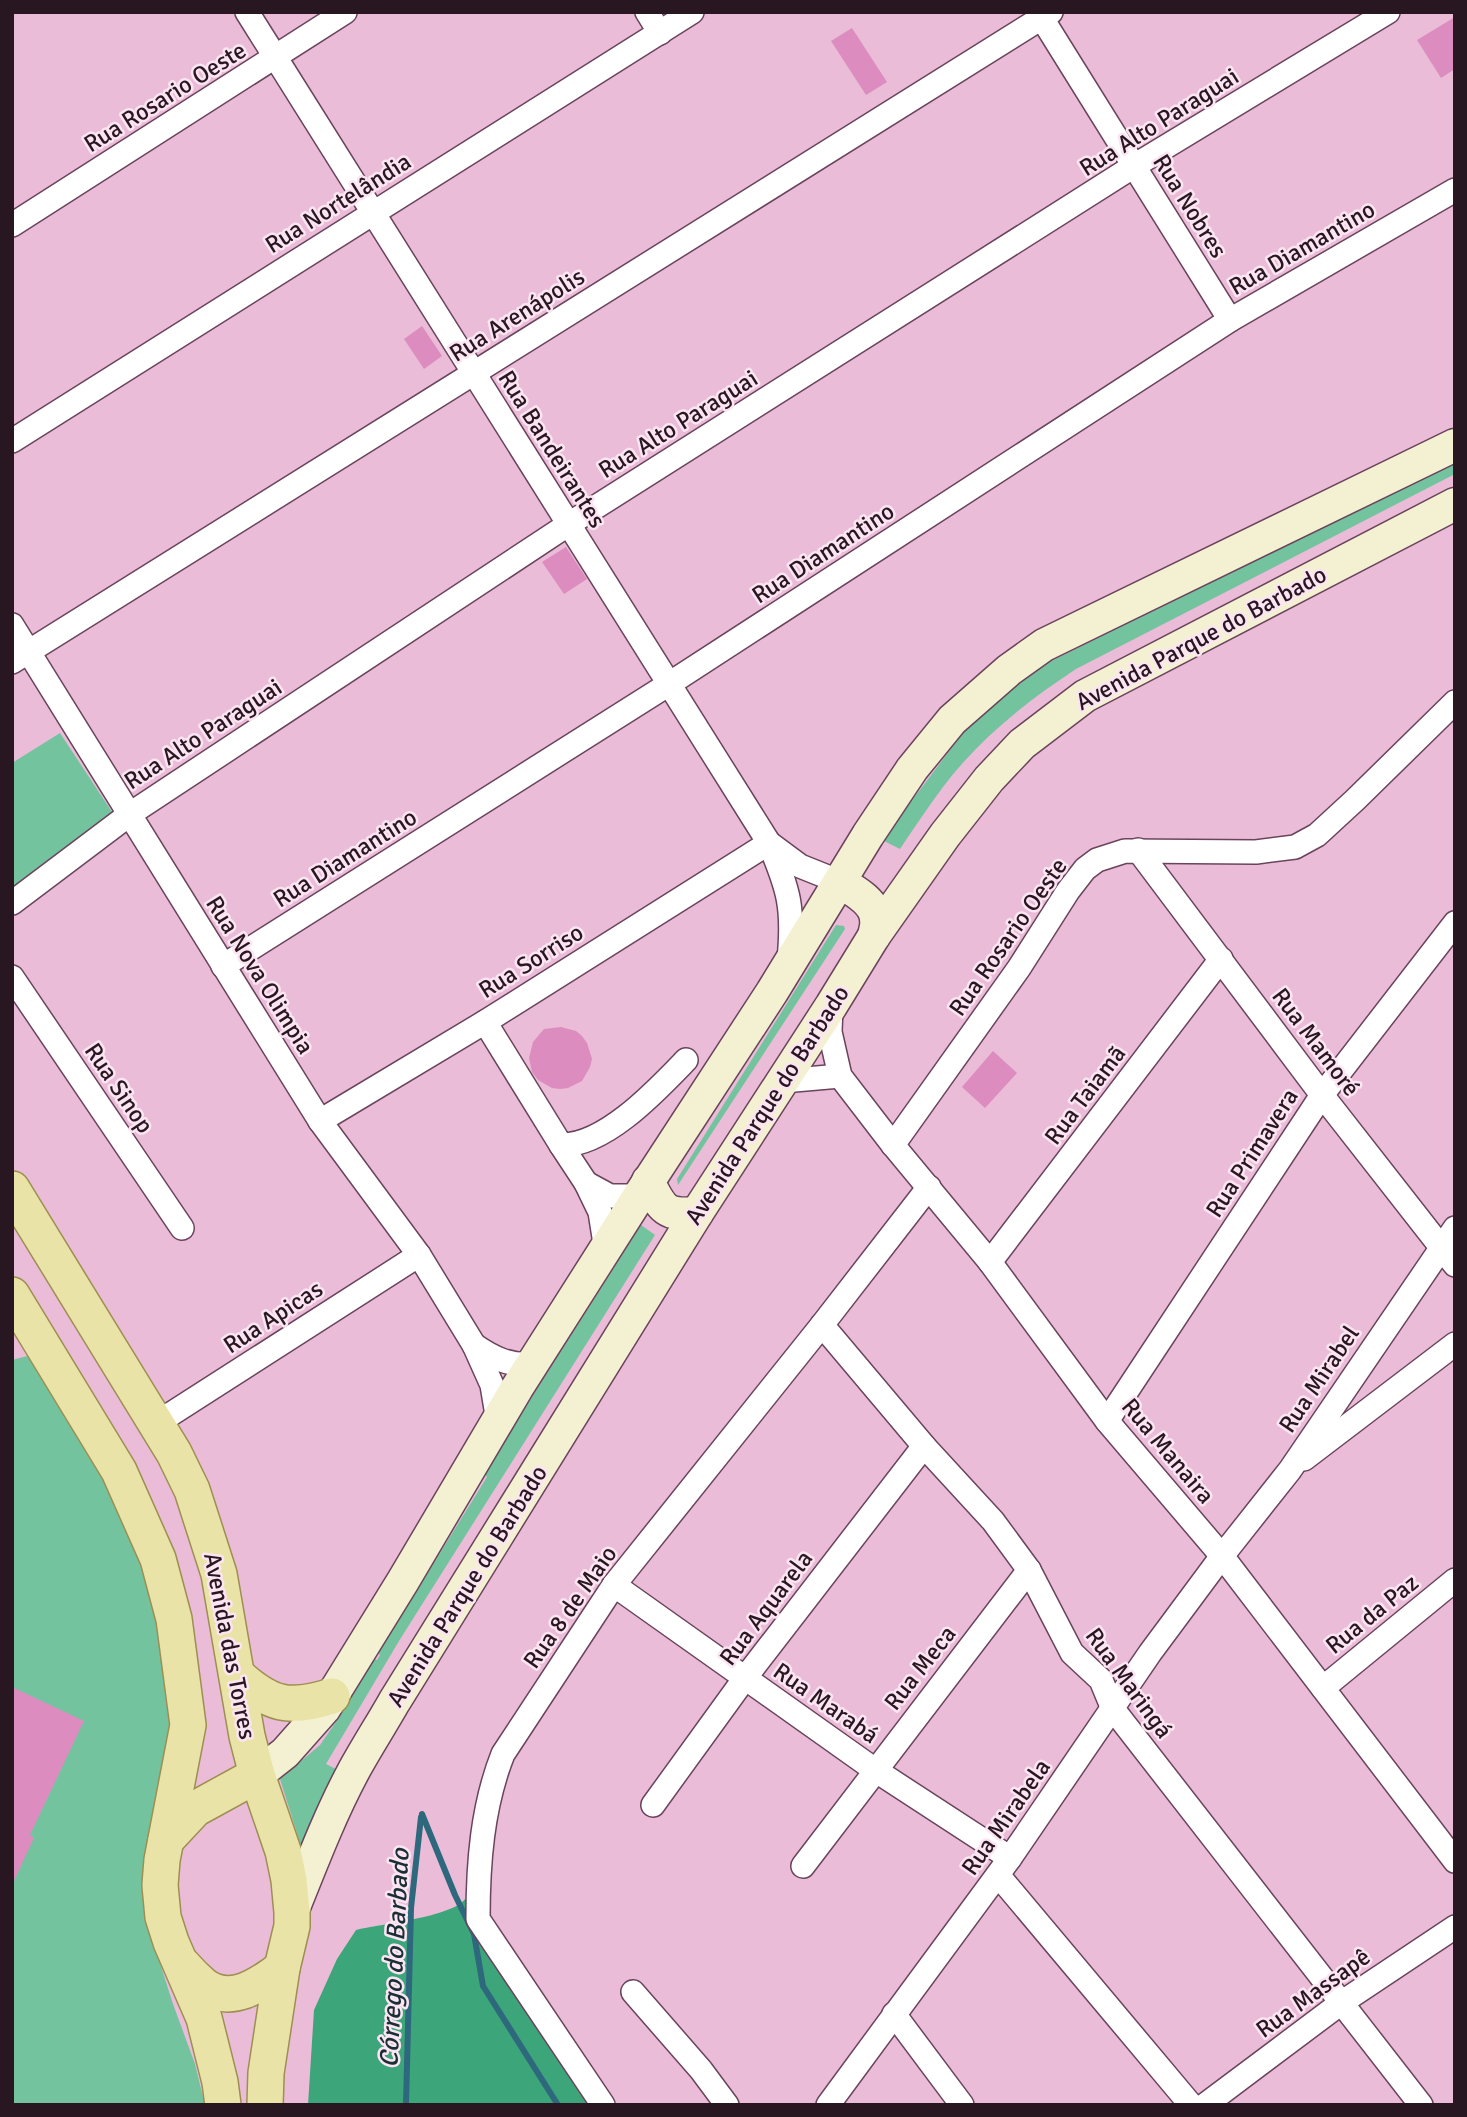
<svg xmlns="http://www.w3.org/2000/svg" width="1467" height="2117" font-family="Signika,sans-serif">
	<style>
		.green { fill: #73c49e }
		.forest { fill: #3da57a }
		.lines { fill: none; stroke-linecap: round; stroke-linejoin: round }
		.stream { stroke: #2d687d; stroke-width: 6 }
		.building { fill: #dc8cbe }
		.street-casing { stroke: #6a445c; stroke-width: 26 }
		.secondary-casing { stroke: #6a445c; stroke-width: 35 }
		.primary-casing { stroke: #9d8f52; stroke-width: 38 }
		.street { stroke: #fff; stroke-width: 23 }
		.secondary { stroke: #f4f1d3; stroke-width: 32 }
		.primary { stroke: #eae3a7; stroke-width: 35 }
		.labels { text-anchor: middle; stroke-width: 5; stroke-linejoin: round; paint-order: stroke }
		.street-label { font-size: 24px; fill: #281721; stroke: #fce5f2 }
		.water-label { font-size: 26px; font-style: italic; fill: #1a2e35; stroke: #fce5f2 }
	</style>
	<rect width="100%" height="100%" fill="#eabcd7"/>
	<!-- green -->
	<g class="green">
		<path d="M1455,463V474L1076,669C1026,702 979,739 943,787C928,807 914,828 900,849L884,841L894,824L963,733L1005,694L1049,662Z"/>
		<polygon points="60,733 114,815 12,893 12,763"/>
		<polygon points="836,925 844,926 845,929 678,1185 677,1179"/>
		<polygon points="641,1225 655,1235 399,1641 326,1764 336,1769 301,1846 280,1779 320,1745 340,1716 374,1659 377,1660 380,1655 378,1653 487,1477 484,1473"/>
		<polygon points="35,1354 150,1555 175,1679 150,1932 173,2004 195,2064 205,2105 12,2105 12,1360"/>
	</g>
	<!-- forest -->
	<path class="forest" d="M465,1899L486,1939L590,2105H308L314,2010L337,1959L356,1930C380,1924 452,1917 465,1899Z"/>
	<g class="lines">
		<!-- stream -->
		<g class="stream">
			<polyline points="422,1814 455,1895 474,1934 483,1986 558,2105"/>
			<polyline points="406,2105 411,1908 421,1817"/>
		</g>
	</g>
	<!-- building -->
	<g class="building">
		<polygon points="1455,17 1455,69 1441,78 1417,40"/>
		<polygon points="852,28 887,82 866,95 831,41"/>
		<polygon points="422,326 442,356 424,369 404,339"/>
		<polygon points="566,547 587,579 564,594 542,562"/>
		<polygon points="561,1027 576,1031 582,1036 587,1043 592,1059 590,1067 582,1081 568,1088 560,1089 552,1088 538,1080 532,1072 529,1058 533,1042 544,1029"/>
		<polygon points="993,1051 1017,1073 985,1108 962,1087"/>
		<polygon points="12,1687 84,1721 30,1835 34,1838 12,1885"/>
	</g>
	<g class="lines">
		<!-- street casing -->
		<g class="street-casing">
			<g id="street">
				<polyline points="247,12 769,843 485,1022 320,1121"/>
				<polyline points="647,12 660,33"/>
				<polyline points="1038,12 1230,320"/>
				<polyline points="12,225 345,12"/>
				<polyline points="12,441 692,12"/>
				<polyline points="12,625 320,1121 419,1255 474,1345"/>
				<polyline points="12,662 1051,12"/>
				<polyline points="1138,850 1322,1095 1455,1265"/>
				<polyline points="12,903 130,814 569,524 1134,166 1388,12"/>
				<path d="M789,960C794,908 789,890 769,843L800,866L840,882"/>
				<polyline points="223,966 669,684 1230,320 1455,190"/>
				<polyline points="12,977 182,1228"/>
				<polyline points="831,1007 830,1032 840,1076 893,1145 990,1262 1107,1421 1222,1556 1455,1861"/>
				<path d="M485,1022L561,1145C605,1146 657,1090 686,1060"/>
				<polyline points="783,1081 840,1076"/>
				<polyline points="561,1145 586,1183 600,1212 606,1250"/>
				<polyline points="893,1145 1019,968 1068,891 1085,869 1097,860 1125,851 1256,852 1295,847 1317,835 1355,800 1455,702"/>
				<polyline points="586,1183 610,1196 639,1196"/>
				<polyline points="990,1262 1221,959"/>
				<polyline points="822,1325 924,1446 993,1521 1029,1570 1072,1653 1101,1680 1113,1709 1421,2105"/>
				<path d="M498,1421L492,1385L474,1345C493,1358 509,1366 533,1364"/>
				<polyline points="1107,1421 1322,1095 1455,923"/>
				<polyline points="157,1423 419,1255"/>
				<polyline points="1304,1459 1455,1344"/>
				<polyline points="614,1585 875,1770 1010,1858"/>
				<polyline points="1323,1688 1455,1580"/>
				<polyline points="653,1805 745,1678 924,1446"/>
				<polyline points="803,1866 1029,1570"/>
				<polyline points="998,1875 1191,2105"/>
				<polyline points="633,1992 701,2070 727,2105"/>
				<polyline points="894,2014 962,2105"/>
				<path d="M603,2105L478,1919C478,1864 482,1807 503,1754L614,1585L822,1325L929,1187"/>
				<polyline points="828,2105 1010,1858 1150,1653 1222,1556 1290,1470 1455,1228"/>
				<polyline points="1205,2105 1341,2003 1455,1927"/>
			</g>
		</g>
		<!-- secondary casing -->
		<g class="secondary-casing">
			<g id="secondary">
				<path d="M840,882C853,890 875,901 876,919C877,924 875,931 874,936"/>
				<path d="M648,1181C662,1209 665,1216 697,1213"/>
				<polyline points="257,1775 285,1753 324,1709 403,1581 517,1388 639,1196 772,992 868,835 912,769 952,720 1009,670 1044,645 1455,445"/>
				<path d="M292,1912C311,1865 329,1817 353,1772C366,1748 381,1725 394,1702L697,1213L831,1006L874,936L945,835L989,779L1022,744L1085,696L1455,504"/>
			</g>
		</g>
		<!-- primary casing -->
		<g class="primary-casing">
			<g id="primary">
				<polyline points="12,1189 174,1453 192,1490 219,1574 247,1736 257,1775 283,1851 289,1880 292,1912 292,1926 282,1968 266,2073 265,2105"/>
				<polyline points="12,1295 119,1471 158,1559 174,1619 188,1725 162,1860 160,1885 163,1917 171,1942 204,2018 220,2082 223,2105"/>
				<path d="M237,1675C270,1705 289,1710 332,1696"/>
				<polyline points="166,1840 195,1809 257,1775"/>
				<path d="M183,1965C189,1972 196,1979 203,1985C230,2006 260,1985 282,1968"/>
			</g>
		</g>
		<!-- street -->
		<use href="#street" class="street"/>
		<!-- secondary -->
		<use href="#secondary" class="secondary"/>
		<!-- primary -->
		<use href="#primary" class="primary"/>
	</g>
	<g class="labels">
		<!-- street labels -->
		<g class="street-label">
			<text transform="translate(165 97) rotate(-32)" y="8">Rua Rosario Oeste</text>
			<text transform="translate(1159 122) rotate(-32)" y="8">Rua Alto Paraguai</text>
			<text transform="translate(338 203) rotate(-32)" y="8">Rua Nortelândia</text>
			<text transform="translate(1190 206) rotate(58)" y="8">Rua Nobres</text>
			<text transform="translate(1302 248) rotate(-30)" y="8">Rua Diamantino</text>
			<text transform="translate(517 315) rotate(-32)" y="8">Rua Arenápolis</text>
			<text transform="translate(678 424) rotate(-32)" y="8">Rua Alto Paraguai</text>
			<text transform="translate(552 449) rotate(58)" y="8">Rua Bandeirantes</text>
			<text transform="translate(823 553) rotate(-33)" y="8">Rua Diamantino</text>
			<text transform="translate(1201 638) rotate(-28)" y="8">Avenida Parque do Barbado</text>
			<text transform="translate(203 734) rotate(-33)" y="8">Rua Alto Paraguai</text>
			<text transform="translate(345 858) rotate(-32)" y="8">Rua Diamantino</text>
			<text transform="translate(1008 937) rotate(-55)" y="8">Rua Rosario Oeste</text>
			<text transform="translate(531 961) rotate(-32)" y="8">Rua Sorriso</text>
			<text transform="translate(260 975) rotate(58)" y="8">Rua Nova Olimpia</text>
			<text transform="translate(1316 1042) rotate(53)" y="8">Rua Mamoré</text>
			<text transform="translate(119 1088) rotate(56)" y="8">Rua Sinop</text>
			<text transform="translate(1085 1095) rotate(-53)" y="8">Rua Taiamã</text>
			<text transform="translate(767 1105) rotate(-57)" y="8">Avenida Parque do Barbado</text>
			<text transform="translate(1252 1153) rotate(-57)" y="8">Rua Primavera</text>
			<text transform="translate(273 1317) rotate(-33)" y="8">Rua Apicas</text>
			<text transform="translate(1319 1379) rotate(-56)" y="8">Rua Mirabel</text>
			<text transform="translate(1168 1451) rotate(50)" y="8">Rua Manaira</text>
			<text transform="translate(467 1586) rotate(-58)" y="8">Avenida Parque do Barbado</text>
			<text transform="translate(570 1607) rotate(-55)" y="8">Rua 8 de Maio</text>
			<text transform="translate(766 1608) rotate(-53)" y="8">Rua Aquarela</text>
			<text transform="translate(1372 1614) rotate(-39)" y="8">Rua da Paz</text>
			<text transform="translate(230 1646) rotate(79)" y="8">Avenida das Torres</text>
			<text transform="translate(920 1668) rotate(-52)" y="8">Rua Meca</text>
			<text transform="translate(1129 1683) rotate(54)" y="8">Rua Maringá</text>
			<text transform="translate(826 1703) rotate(35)" y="8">Rua Marabá</text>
			<text transform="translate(1006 1817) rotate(-55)" y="8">Rua Mirabela</text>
			<text transform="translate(1313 1993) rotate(-36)" y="8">Rua Massapê</text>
		</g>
		<!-- water labels -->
		<g class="water-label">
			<text transform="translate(394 1958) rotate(-87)" y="9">Córrego do Barbado</text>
		</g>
	</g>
	<!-- border -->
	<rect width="1467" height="2117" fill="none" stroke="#281721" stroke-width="28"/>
</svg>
